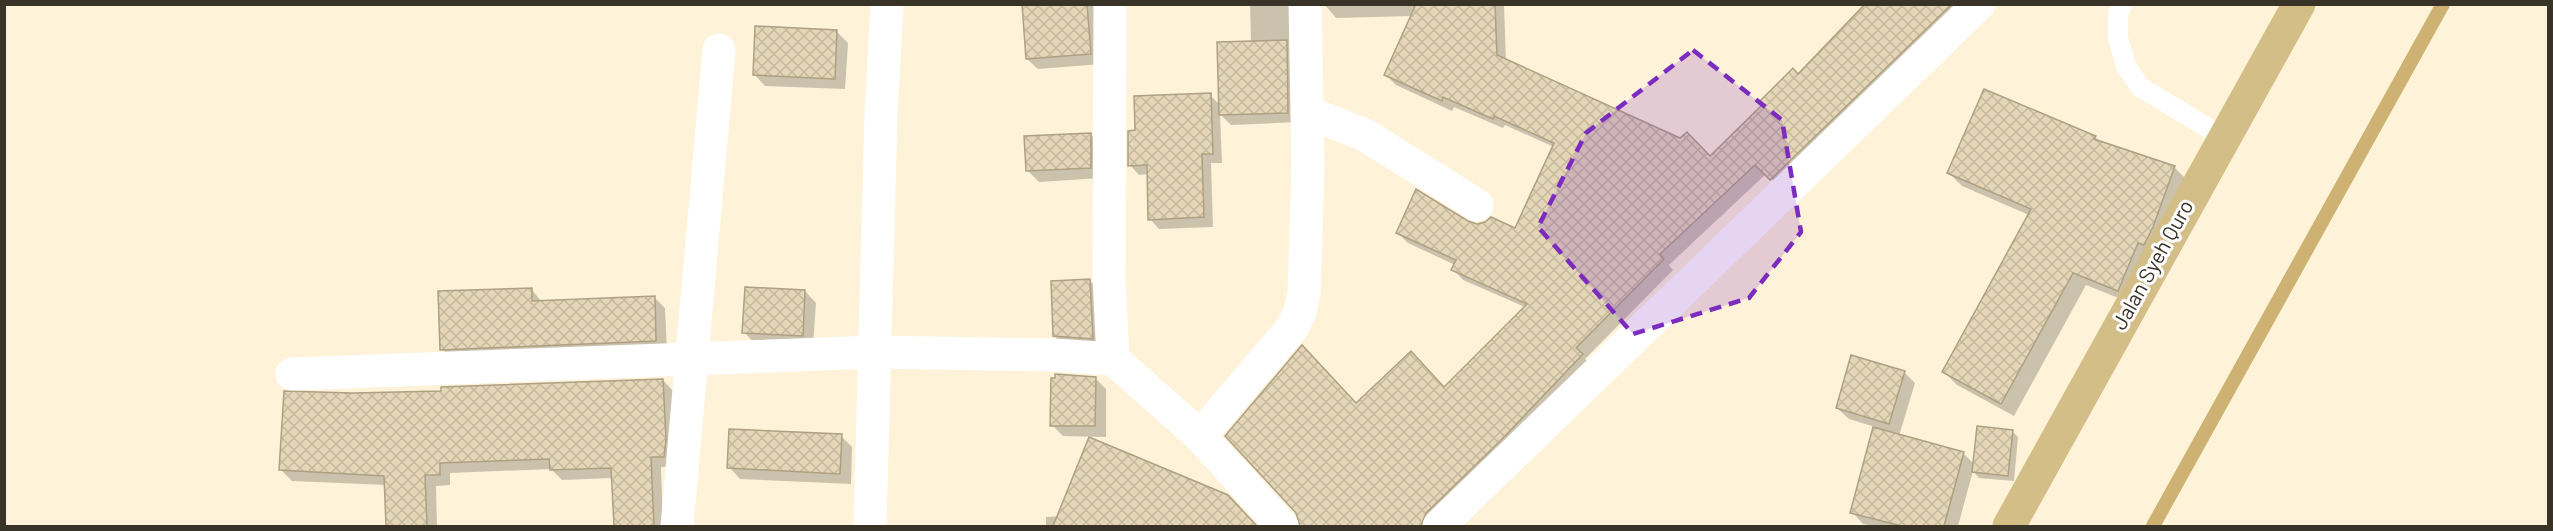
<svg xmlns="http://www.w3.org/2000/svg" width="2553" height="531" font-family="Barlow,sans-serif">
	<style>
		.shadow { fill: #0003 }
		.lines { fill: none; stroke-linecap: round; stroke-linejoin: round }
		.stream { stroke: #cdb273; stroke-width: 14 }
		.building { fill: url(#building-cross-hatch); stroke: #aea082; stroke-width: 1.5 }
		.service { stroke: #fff; stroke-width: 20 }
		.minor { stroke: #fff; stroke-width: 33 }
		.primary { stroke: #d4be88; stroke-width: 33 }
		.marked { fill: #7b2cbf; fill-opacity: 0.2; stroke: #7b2cbf; stroke-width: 4.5; stroke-dasharray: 12 8; stroke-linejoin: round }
		.labels { text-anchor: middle; stroke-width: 6; stroke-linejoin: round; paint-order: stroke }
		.street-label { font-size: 21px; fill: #393327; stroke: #fff }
	</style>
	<defs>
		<pattern id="building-cross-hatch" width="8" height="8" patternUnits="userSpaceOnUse" patternTransform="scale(1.5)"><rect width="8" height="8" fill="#e4d6b7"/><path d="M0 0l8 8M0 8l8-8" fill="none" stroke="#c4b89d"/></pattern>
	</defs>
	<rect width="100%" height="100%" fill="#fef3d9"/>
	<!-- shadow -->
	<g class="shadow">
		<polygon points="1023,4 1096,4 1101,64 1038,69 1027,59"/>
		<polygon points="1250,4 1299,4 1298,122 1231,125 1220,114 1222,163 1211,163 1213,227 1159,229 1150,219 1148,174 1139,175 1130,165 1137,132 1210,95 1220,105 1251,42"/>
		<polygon points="1324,4 1504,4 1506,61 1710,158 1798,76 1867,4 1972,4 1782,189 1766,174 1669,265 1673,270 1585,359 1592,365 1434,526 1302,526 1302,521 1357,405 1445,388 1525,307 1463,280 1453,269 1455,265 1408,243 1397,232 1467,223 1516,230 1554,147 1505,125 1503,128 1454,107 1452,111 1396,85 1386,75 1412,16 1336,18"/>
		<polygon points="837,32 848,43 845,89 765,86 754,74"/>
		<polygon points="1090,134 1101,145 1101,178 1039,182 1027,170"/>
		<polygon points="2095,137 2100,142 2174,167 2187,180 2131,303 2086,285 2014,416 1957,385 1944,372 2029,215 1962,186 1949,173"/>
		<polygon points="1090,281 1101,292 1104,349 1066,347 1054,336"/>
		<polygon points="531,289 542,302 654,297 665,308 667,352 453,360 442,349"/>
		<polygon points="805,291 816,303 813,346 755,344 744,332"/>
		<polygon points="1904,372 1915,383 1899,436 1963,453 1974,464 2012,431 2018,437 2014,481 1979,478 1973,471 1958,526 1874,526 1863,524 1852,512 1875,427 1849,419 1837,408"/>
		<polygon points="1095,378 1106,389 1106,437 1063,436 1052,425"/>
		<polygon points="663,380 673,391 675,467 661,467 663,526 615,526 613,478 562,480 551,469 450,473 450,485 436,486 437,526 388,526 386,485 292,481 281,470 353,395 443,392"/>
		<polygon points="841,436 852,447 851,484 740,479 729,467"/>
		<polygon points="1238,507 1256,526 1102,526 1095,519 1094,526 1046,526 1046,517"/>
	</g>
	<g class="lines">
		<!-- stream -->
		<polyline class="stream" points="2153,526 2443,4"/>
	</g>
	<!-- building -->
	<g class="building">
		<polygon points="1022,4 1087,4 1091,54 1026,59"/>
		<polygon points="1416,4 1495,4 1497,55 1680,138 1687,132 1710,156 1763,104 1760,101 1793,68 1798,74 1865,4 1952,4 1770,180 1755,165 1660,254 1664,259 1576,348 1583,354 1502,439 1426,513 1421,526 1300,526 1296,513 1225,436 1302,345 1356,403 1411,351 1444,387 1527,304 1451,270 1456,260 1396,233 1416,189 1468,221 1477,224 1485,222 1491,217 1515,228 1554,143 1494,116 1493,119 1443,97 1442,101 1384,75"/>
		<polygon points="755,26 837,30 835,79 753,75"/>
		<polygon points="1287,40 1288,113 1219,115 1217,42"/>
		<polygon points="1984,89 2096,136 2094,139 2175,166 2153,227 2144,245 2138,243 2118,291 2073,273 2001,404 1942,372 2031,209 1947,173"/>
		<polygon points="1211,93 1213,154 1202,154 1204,217 1148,220 1147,165 1128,166 1128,131 1135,130 1134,96"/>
		<polygon points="1091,133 1091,168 1026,171 1024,136"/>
		<polygon points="1090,279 1093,339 1053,336 1051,281"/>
		<polygon points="745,287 805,290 803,336 742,333"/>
		<polygon points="532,288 532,301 655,296 656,341 440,350 438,291"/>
		<polygon points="1851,355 1905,371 1889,424 1836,408"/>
		<polygon points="1055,374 1096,377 1095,426 1050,426 1051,378 1055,378"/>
		<polygon points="663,379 666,439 664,457 651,457 654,526 614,526 611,468 550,470 549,459 440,463 440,475 425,475 427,526 386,526 384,476 279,470 284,391 353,393 441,391 441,387"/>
		<polygon points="1977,426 2013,430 2008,476 1972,472"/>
		<polygon points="1873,427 1964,452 1944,526 1902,526 1850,513"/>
		<polygon points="729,429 842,434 840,474 727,468"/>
		<polygon points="1089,437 1228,495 1257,526 1053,526"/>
	</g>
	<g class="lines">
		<!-- service -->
		<polyline class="service" points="2122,4 2118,14 2118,38 2126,66 2140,87 2223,137"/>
		<!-- minor -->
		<g class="minor">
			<polyline points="1110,4 1109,278 1113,359"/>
			<polyline points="1307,112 1365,135 1477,205"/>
			<polyline points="292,374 874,352 1054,355 1113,359 1200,436 1282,526"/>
			<polyline points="1200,436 1292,328 1300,312 1304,293 1308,166 1305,4"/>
			<polyline points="677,526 719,50"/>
			<polyline points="870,526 881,115 887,4"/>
			<polyline points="1439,526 1979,4"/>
		</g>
		<!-- primary -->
		<polyline class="primary" points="2009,526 2299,4"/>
	</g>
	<!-- marked area -->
	<path class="marked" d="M1693,50L1782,120L1801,232L1749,298L1633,334L1538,227L1586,133Z"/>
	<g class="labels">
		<!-- street labels -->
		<g class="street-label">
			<text transform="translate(2153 265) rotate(-61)" y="7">Jalan Syeh Quro</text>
		</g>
	</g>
	<!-- border -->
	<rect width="2553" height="531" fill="none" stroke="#393327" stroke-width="12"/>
</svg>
